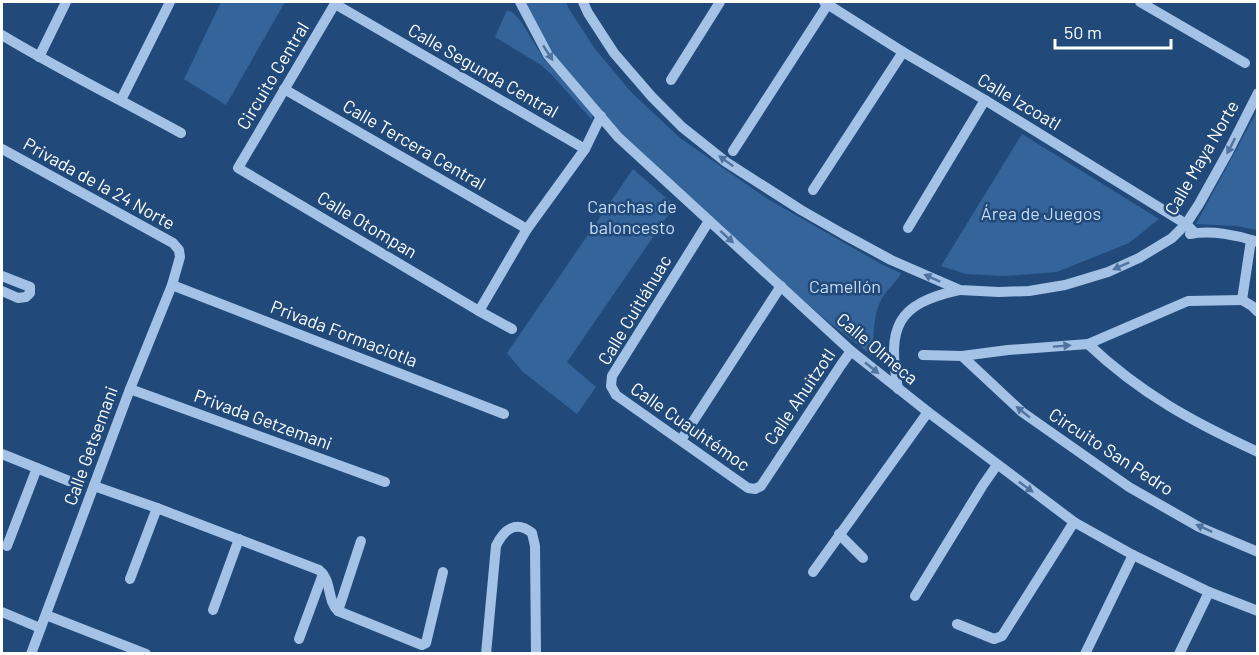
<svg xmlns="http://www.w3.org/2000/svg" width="1259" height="655" font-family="Barlow,sans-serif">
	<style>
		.green { fill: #346499 }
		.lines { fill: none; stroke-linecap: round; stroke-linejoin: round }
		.minor { stroke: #a4c2e5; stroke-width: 10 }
		.oneway { fill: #4f74a0 }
		.labels { text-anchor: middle; stroke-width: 5; stroke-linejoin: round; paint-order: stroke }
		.street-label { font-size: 18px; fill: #fff; stroke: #214a7b }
		.park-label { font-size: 18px; fill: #c7dcf4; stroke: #214a7b }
	</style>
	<rect width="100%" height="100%" fill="#214a7b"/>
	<!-- green -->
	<g class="green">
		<polygon points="221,2 285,2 226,105 184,79"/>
		<path d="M524,2H566L569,9L595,49L632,93L680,138L766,198L881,264L901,273C897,282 889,287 884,295C873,311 874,332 873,350L871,355L826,320L761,264L616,128L546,46Z"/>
		<polygon points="507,10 512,12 520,20 544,59 593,114 592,120 552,75 541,65 495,37"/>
		<polygon points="1257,111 1257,230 1236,226 1196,224"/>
		<polygon points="1022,134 1159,219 1129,243 1057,272 1005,276 966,274 941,266"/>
		<polygon points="633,169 672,203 671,211 567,362 596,387 577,414 523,372 507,353"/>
	</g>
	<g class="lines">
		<!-- minor -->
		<g class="minor">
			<polyline points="336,2 238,168 479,311 512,329"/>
			<polyline points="520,2 548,55 618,137 851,351 928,412 1074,522 1133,555 1209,592 1258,611"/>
			<polyline points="583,2 588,13 614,53 652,97 682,127 726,162 801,210 843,234 891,260 960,290 999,292 1029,291 1065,285 1108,272 1139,258 1172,238 1186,224 1199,204 1228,152 1258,93"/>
			<polyline points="824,2 903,52 985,100 1186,224 1195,233"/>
			<polyline points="1140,2 1245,63"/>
			<polyline points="335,4 585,149"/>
			<path d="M2,35C60,70 121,100 181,133"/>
			<polyline points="39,57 66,2"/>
			<polyline points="671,80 720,2"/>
			<polyline points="284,89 527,229"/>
			<polyline points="121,100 170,2"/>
			<polyline points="2,149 173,243 179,250 180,257 172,285 130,389 31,654"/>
			<polyline points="733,151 828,4"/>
			<polyline points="813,190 903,52"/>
			<polyline points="709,221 612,376 611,386 616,395 748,488 755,489 761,486 841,365 851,351"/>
			<polyline points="908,228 985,100"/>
			<path d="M1190,234C1211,230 1238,235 1258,242"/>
			<polyline points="2,276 30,287 30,293 26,297 18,298 2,291"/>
			<polyline points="172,285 504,414"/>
			<polyline points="1242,300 1251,240"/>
			<polyline points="1242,300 1252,306 1258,312"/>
			<polyline points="479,311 527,229 585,149 601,116"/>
			<path d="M1088,344C1141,394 1193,422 1258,452"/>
			<polyline points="923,355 962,356 1008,350 1088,344 1188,301 1242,300"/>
			<polyline points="962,356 1022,412 1129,487 1199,527 1258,552"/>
			<polyline points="130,389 385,482"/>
			<path d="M898,389C887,327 896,304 959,290"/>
			<polyline points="681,440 781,286"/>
			<polyline points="2,454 69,481"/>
			<path d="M94,486L157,508L319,570C333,582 326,599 338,611L422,645L426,643L443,572"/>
			<polyline points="839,534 863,558"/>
			<polyline points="7,546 37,468"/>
			<polyline points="813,572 928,412"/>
			<polyline points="130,579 157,508"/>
			<polyline points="915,596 983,485 997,465"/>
			<polyline points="213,610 239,539"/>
			<polyline points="338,611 361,541"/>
			<polyline points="2,612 40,628"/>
			<polyline points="46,615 146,654"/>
			<polyline points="957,624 994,639 1002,636 1074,522"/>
			<polyline points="299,639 323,574"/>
			<path d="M486,654L496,546C504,529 516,520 532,533L535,546L536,654"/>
			<polyline points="1085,654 1133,555"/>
			<polyline points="1179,654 1209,592"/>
		</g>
	</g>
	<!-- one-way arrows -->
	<defs><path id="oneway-solid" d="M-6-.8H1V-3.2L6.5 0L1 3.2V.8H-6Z" transform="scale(1.5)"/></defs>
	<g class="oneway">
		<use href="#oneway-solid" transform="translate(548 53) rotate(57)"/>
		<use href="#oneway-solid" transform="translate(1231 146) rotate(117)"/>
		<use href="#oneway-solid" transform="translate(726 161) rotate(-144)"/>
		<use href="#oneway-solid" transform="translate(727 237) rotate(42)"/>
		<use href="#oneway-solid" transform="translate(1121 266) rotate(156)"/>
		<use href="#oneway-solid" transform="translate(932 278) rotate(-156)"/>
		<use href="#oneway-solid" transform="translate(1062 346) rotate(-4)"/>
		<use href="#oneway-solid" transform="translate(872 368) rotate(39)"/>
		<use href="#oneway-solid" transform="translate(1023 412) rotate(-141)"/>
		<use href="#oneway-solid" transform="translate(1026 487) rotate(36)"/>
		<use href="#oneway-solid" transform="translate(1204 528) rotate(-155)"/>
	</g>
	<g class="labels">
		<!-- street labels -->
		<g class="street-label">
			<text transform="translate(483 71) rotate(30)" y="6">Calle Segunda Central</text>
			<text transform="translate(273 76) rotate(-59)" y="6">Circuito Central</text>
			<text transform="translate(1019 102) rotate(31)" y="6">Calle Izcoatl</text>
			<text transform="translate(414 145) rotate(30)" y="6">Calle Tercera Central</text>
			<text transform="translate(1202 158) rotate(-60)" y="6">Calle Maya Norte</text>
			<text transform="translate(99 184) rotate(29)" y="6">Privada de la 24 Norte</text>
			<text transform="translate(367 225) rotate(31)" y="6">Calle Otompan</text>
			<text transform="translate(635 310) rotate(-59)" y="6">Calle Cuitláhuac</text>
			<text transform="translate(344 334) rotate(21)" y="6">Privada Formaciotla</text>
			<text transform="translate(877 349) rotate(40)" y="6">Calle Olmeca</text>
			<text transform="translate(800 397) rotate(-56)" y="6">Calle Ahuitzotl</text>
			<text transform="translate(263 420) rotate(20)" y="6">Privada Getzemani</text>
			<text transform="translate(690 427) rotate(35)" y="6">Calle Cuauhtémoc</text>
			<text transform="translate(91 446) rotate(-70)" y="6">Calle Getsemani</text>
			<text transform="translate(1111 452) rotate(33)" y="6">Circuito San Pedro</text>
		</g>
		<!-- park labels -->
		<g class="park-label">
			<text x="632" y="213">Canchas de<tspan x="632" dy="21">baloncesto</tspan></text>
			<text x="1041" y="220">Área de Juegos</text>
			<text x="845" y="293">Camellón</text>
		</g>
	</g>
	<!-- border -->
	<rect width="1259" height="655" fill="none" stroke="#ffffff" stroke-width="6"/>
	<!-- scale -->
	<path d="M1055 39v9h116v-9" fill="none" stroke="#ffffff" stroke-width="3"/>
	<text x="1064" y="39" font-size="18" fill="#ffffff" stroke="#214a7b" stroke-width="4.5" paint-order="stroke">50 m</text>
</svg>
